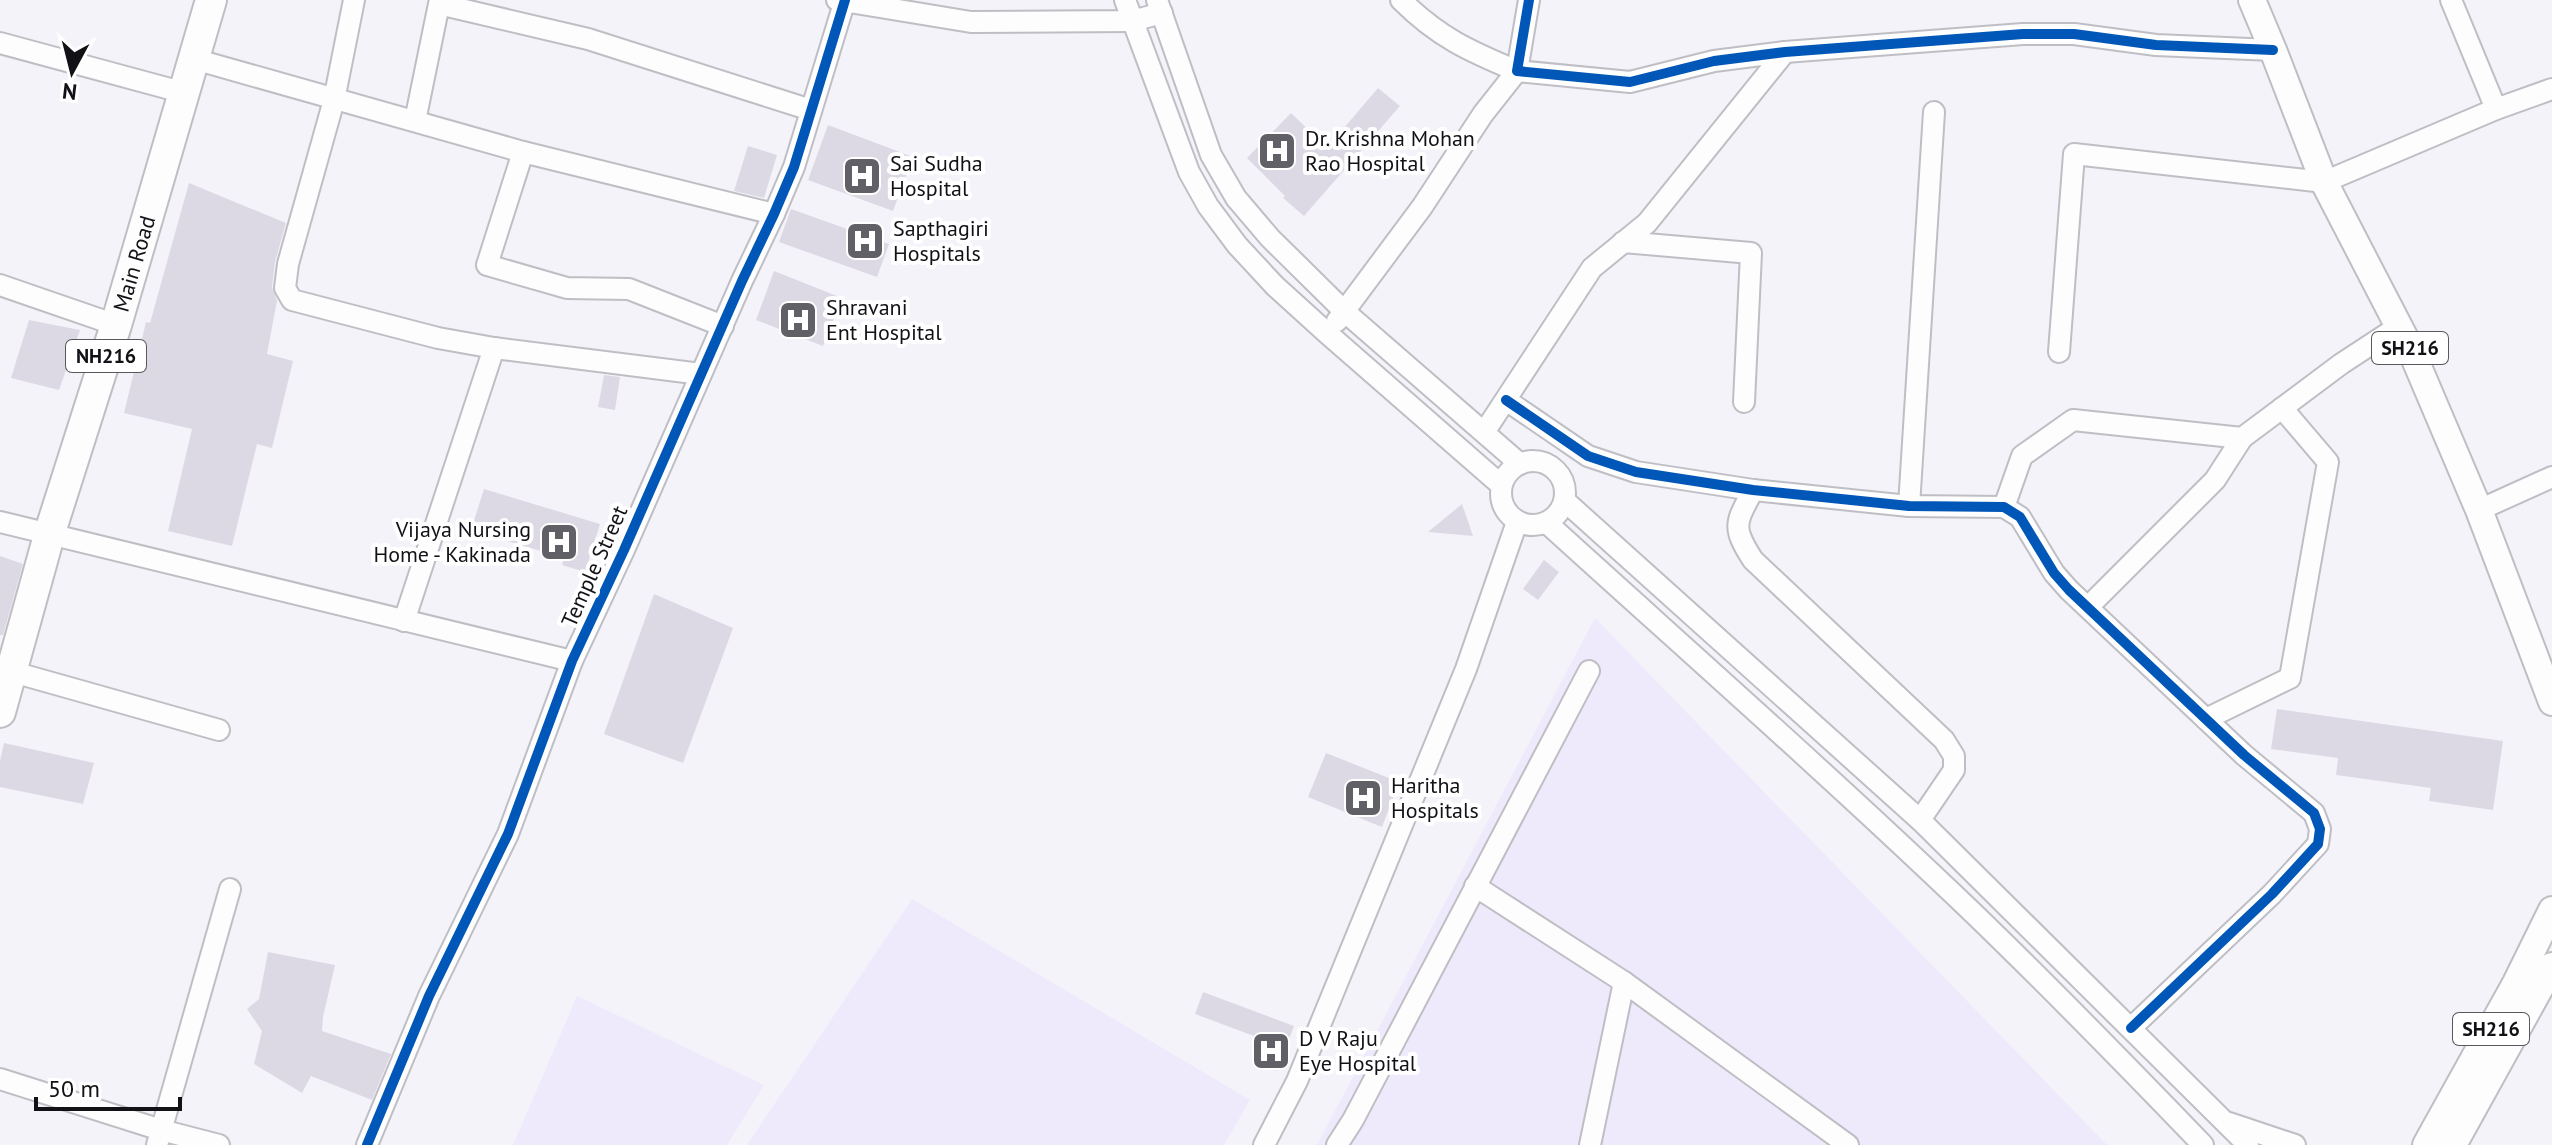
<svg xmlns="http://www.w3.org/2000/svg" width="2552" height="1145" font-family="'PT Sans',sans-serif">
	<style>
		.built { fill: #eeeafb }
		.building { fill: #dcd9e5 }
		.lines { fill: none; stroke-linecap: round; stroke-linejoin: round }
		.minor-casing { stroke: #bfbec4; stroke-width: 24 }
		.major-casing { stroke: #bfbec4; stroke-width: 30 }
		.highway-casing { stroke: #bfbec4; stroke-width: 34 }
		.minor { stroke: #fdfdfe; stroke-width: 20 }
		.major { stroke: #fdfdfe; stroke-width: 26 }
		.highway { stroke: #fdfdfe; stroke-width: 30 }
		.cycleway-casing { stroke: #fff; stroke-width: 15 }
		.cycleway { stroke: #0057b8; stroke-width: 10 }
		.labels { text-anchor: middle; stroke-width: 8; stroke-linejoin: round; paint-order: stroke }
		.shield { fill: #fff; stroke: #59585c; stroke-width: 2 }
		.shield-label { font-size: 20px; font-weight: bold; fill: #121116 }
		.poi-label { font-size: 22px; fill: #121116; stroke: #fff; text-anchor: start }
		.street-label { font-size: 22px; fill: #121116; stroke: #fff }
	</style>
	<rect width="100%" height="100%" fill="#f4f3fa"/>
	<!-- built -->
	<g class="built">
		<polygon points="1595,618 2107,1145 1317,1145"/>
		<polygon points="912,899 1250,1100 1224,1145 747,1145"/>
		<polygon points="577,996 764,1085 727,1145 513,1145"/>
	</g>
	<!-- building -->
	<g class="building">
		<polygon points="1378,88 1400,106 1304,216 1283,198 1285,196 1247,158 1291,113 1327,148"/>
		<polygon points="828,125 913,157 893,211 808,180"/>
		<polygon points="748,146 777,155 764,198 734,191"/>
		<polygon points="189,183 286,223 275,262 272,287 277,301 267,354 293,361 272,448 257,444 232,546 168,531 192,429 124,413 146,322 150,323"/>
		<polygon points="791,209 889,244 877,277 779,242"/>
		<polygon points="774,271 842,298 823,346 756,320"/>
		<polygon points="29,320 80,330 59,390 11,378"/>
		<polygon points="604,375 620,377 615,410 598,407"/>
		<polygon points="484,489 600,524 585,572 562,565 564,558 471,530"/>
		<polygon points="1462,504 1473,536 1428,532"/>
		<polygon points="0,556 23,564 3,635 0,635"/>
		<polygon points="1544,560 1559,572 1538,600 1523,589"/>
		<polygon points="654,594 733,628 683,763 604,734"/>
		<polygon points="2277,709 2503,741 2493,810 2429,801 2431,788 2336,775 2338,758 2271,749"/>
		<polygon points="4,743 94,763 83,804 0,787 0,761"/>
		<polygon points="1326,753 1399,782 1382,827 1308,797"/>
		<polygon points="268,952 335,965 323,1017 322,1031 391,1054 372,1100 311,1076 302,1093 254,1064 262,1031 247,1009 259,999"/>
		<polygon points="1203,992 1294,1026 1277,1071 1254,1062 1262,1039 1195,1014"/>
	</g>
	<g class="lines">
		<!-- minor casing -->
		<g class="minor-casing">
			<g id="minor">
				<polyline points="354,0 334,100 288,264 285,288 292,300 438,338 494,348 701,374"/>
				<polyline points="837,0 971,22 1132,21 1162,13"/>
				<polyline points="1125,0 1189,172 1208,206 1237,245 1275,286 1328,334 1501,485"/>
				<polyline points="1157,0 1211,155 1236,198 1270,238 1344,311 1520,464"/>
				<polyline points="1529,0 1517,71 1630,82 1714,61 1785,52 2023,34 2074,34 2156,45 2273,50"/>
				<polyline points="2451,0 2496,109"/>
				<polyline points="0,43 185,93"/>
				<polyline points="194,59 523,152 774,214"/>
				<polyline points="415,121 439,4 588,39 811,110"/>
				<polyline points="523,152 487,265 567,288 629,289 723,326"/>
				<polyline points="1623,242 1751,253 1744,402"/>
				<polyline points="0,285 116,325"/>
				<path d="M1337,321L1422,207L1483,114L1517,71C1469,51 1438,37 1401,0"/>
				<polyline points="2059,352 2074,154 2324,182 2496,109 2552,89"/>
				<polyline points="1506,400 1588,456 1636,472 1753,490 1909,506 2004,507 2020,517 2054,573 2069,590 2244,755 2314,813 2320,829 2318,844 2272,894 2131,1028"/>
				<polyline points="1485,431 1592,268 1647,223 1785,52"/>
				<circle cx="1533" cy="493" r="32"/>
				<path d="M1753,490C1736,523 1731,526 1753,560L1944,740L1954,756V770L1920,820"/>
				<polyline points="1565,501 1920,820 2248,1145"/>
				<polyline points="1909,506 1934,112"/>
				<polyline points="2004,507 2022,456 2073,420 2242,438 2341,364 2399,326"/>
				<polyline points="2479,510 2552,477"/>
				<polyline points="0,522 572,661"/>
				<path d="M1547,523C1688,651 1830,776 1968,908C2048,985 2126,1065 2203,1145"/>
				<polyline points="2088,607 2215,480 2242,438"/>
				<polyline points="404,621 494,348"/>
				<polyline points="13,672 219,730"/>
				<polyline points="2206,719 2290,678 2328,462 2282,408"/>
				<polyline points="1475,886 1624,982 1848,1145"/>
				<polyline points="0,1079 161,1130 219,1145"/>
				<polyline points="2229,1123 2295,1145"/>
				<polyline points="157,1145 230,889"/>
				<polyline points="367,1145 429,996 508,834 572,661 624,550 742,281 774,214 794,167 845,0"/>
				<polyline points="1264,1145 1297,1081 1466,669 1517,522"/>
				<polyline points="1337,1145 1353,1120 1589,671"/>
				<polyline points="1590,1145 1624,982"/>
			</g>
		</g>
		<!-- major casing -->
		<g class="major-casing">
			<g id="major">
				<polyline points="2252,0 2273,50 2324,182 2411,350 2479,510 2552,702"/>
				<polyline points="2426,1145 2516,983 2552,910"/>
				<polyline points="2453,1145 2552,966"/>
			</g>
		</g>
		<!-- highway casing -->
		<g class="highway-casing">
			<g id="highway">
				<path id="s1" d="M0,712L50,532L116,325L211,0"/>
			</g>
		</g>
		<!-- minor -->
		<use href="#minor" class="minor"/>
		<!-- major -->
		<use href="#major" class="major"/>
		<!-- highway -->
		<use href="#highway" class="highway"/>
		<!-- cycleway casing -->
		<g class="cycleway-casing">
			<g id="cycleway">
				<polyline points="1529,0 1517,71 1630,82 1714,61 1785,52 2023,34 2074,34 2156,45 2273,50"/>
				<polyline points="1506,400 1588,456 1636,472 1753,490 1909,506 2004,507 2020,517 2054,573 2069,590 2244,755 2314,813 2320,829 2318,844 2272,894 2131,1028"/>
				<polyline points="367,1145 429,996 508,834 572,661 624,550 742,281 774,214 794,167 845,0"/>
			</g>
		</g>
		<!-- cycleway -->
		<use href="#cycleway" class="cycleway"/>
	</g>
	<!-- icons -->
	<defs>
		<g id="hospital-square" transform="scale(2)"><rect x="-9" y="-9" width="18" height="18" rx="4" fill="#616066" stroke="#fff"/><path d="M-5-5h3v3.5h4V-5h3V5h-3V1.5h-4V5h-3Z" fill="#fff"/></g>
	</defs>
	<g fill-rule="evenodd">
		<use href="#hospital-square" x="1277" y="151"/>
		<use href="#hospital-square" x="862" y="176"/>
		<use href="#hospital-square" x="865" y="241"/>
		<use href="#hospital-square" x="798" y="320"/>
		<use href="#hospital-square" x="559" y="542"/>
		<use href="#hospital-square" x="1363" y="798"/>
		<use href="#hospital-square" x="1271" y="1051"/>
	</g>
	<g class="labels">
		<!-- shield labels -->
		<g class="shield">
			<rect x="2372" y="332" width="76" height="32" rx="6"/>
			<rect x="66" y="340" width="80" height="32" rx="6"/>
			<rect x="2453" y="1013" width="76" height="32" rx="6"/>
		</g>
		<g class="shield-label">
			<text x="2410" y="355">SH216</text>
			<text x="106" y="363">NH216</text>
			<text x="2491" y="1036">SH216</text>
		</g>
		<!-- poi labels -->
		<g class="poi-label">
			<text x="1305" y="146">Dr. Krishna Mohan<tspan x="1305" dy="25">Rao Hospital</tspan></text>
			<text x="890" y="171">Sai Sudha<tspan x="890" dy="25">Hospital</tspan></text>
			<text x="893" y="236">Sapthagiri<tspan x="893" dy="25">Hospitals</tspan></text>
			<text x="826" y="315">Shravani<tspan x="826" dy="25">Ent Hospital</tspan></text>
			<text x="531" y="537" text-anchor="end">Vijaya Nursing<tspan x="531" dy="25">Home - Kakinada</tspan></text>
			<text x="1391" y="793">Haritha<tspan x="1391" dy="25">Hospitals</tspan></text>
			<text x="1299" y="1046">D V Raju<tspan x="1299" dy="25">Eye Hospital</tspan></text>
		</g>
		<!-- street labels -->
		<g class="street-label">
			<text dy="8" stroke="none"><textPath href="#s1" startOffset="468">Main Road</textPath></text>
			<text transform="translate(594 566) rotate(-66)" y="8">Temple Street</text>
		</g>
	</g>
	<!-- north arrow -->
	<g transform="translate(72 72) rotate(187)" stroke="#ffffff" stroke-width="6" paint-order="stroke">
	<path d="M0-6L14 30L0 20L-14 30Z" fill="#121116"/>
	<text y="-12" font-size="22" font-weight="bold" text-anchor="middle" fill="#121116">N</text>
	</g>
	<!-- scale -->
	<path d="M36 1097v12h144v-12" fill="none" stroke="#121116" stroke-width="4"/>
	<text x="48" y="1097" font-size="24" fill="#121116" stroke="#ffffff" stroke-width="6" paint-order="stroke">50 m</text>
</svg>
